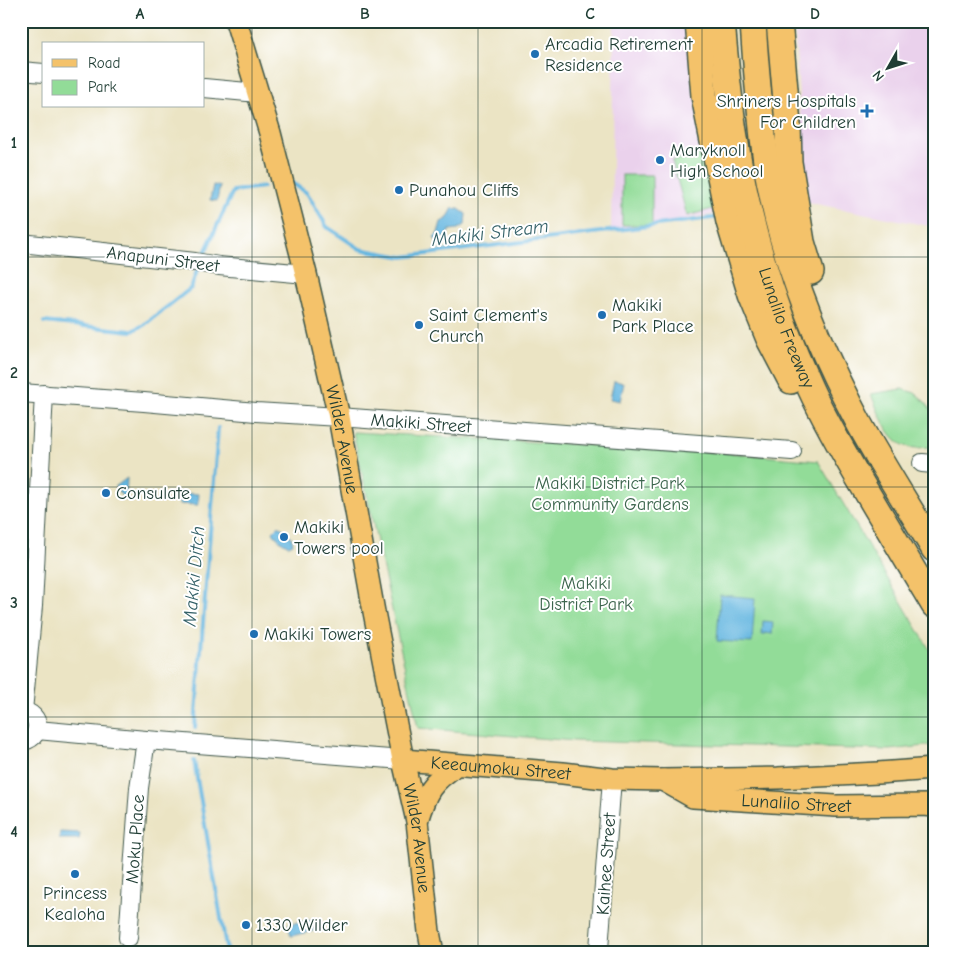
<svg xmlns="http://www.w3.org/2000/svg" width="955" height="974" font-family="'Comic Neue',sans-serif">
	<style>
		.built { fill: #ead1ec }
		.green { fill: #92dc98; stroke: #588c66 }
		.water { fill: #64b6e0; stroke: #427a8a }
		.lines { fill: none; stroke-linecap: round; stroke-linejoin: round }
		.stream { stroke: #64b6e0; stroke-width: 4 }
		.minor-casing { stroke: #3e564a; stroke-width: 20 }
		.major-casing { stroke: #3e564a; stroke-width: 24 }
		.highway-casing { stroke: #3e564a; stroke-width: 28 }
		.minor { stroke: #fff; stroke-width: 18 }
		.major { stroke: #f4c26a; stroke-width: 21 }
		.highway { stroke: #f4c26a; stroke-width: 25 }
		.grid { fill: none; stroke: #1f3d34; stroke-width: 1; stroke-opacity: 0.55 }
		.poi-dot { fill: #1f6fb2; stroke: #fff; stroke-width: 2 }
		.labels { text-anchor: middle; stroke-width: 4; stroke-linejoin: round; paint-order: stroke }
		.poi-label { font-size: 18px; fill: #1f3d34; stroke: #fff; text-anchor: start }
		.street-label { font-size: 18px; fill: #1f3d34; stroke: #fff }
		.park-label { font-size: 18px; fill: #3c654d; stroke: #fff }
		.water-label { font-size: 19px; font-style: italic; fill: #346168; stroke: #fff }
		.neatline { fill: none; stroke: #1f3d34; stroke-width: 2 }
		.grid-label { font-size: 16px; text-anchor: middle; font-weight: bold; fill: #1f3d34 }
	</style>
	<rect width="100%" height="100%" fill="#fff"/>
	<filter id="ink" filterUnits="userSpaceOnUse"><feTurbulence type="fractalNoise" baseFrequency=".02" numOctaves="2"/><feDisplacementMap in="SourceGraphic" scale="10" xChannelSelector="R" yChannelSelector="G"/><feConvolveMatrix kernelMatrix="1 2 1 2 8 2 1 2 1" color-interpolation-filters="sRGB"/></filter>
	<filter id="wash" filterUnits="userSpaceOnUse"><feTurbulence type="fractalNoise" baseFrequency=".0096" numOctaves="4" result="noise"/><feDisplacementMap in="SourceGraphic" scale="20" xChannelSelector="R" yChannelSelector="G"/><feGaussianBlur stdDeviation="1.12" result="paint"/><feColorMatrix in="noise" values="0 0 0 0 0 0 0 0 0 0 0 0 0 0 0 0 0 1.4 0 .05"/><feComposite in="paint" operator="in"/></filter>
	<g filter="url(#wash)">
		<rect width="100%" height="100%" fill="#ebe4c4"/>
		<!-- built -->
		<g class="built">
			<polygon points="614,21 687,21 722,213 611,231"/>
			<polygon points="794,21 934,21 934,227 806,202"/>
		</g>
		<!-- green -->
		<g class="green">
			<polygon points="701,153 716,208 687,216 672,161"/>
			<rect x="622" y="175" width="30" height="50"/>
			<path d="M902,389L915,393L925,402L933,412L934,439L932,447C925,447 916,449 909,447C889,443 878,411 871,394Z"/>
			<polygon points="353,432 730,453 818,461 934,657 934,745 890,750 574,741 418,728"/>
		</g>
		<!-- water -->
		<g class="water">
			<polygon points="213,185 220,186 217,201 210,200"/>
			<polygon points="453,208 459,209 466,214 465,225 458,229 450,230 445,237 436,241 434,237 438,233 441,222 447,219"/>
			<polygon points="614,381 624,383 620,401 610,399"/>
			<polygon points="127,478 126,501 115,487"/>
			<polygon points="180,493 199,494 198,505 179,504"/>
			<path d="M278,526C286,530 292,534 293,544L289,546C281,542 276,538 273,531Z"/>
			<polygon points="720,595 755,598 752,643 717,641"/>
			<polygon points="763,621 773,622 772,634 765,633 765,635 762,635"/>
			<polygon points="60,832 80,833 79,839 59,839"/>
			<polygon points="311,920 314,931 291,936 288,924"/>
		</g>
		<g class="lines">
			<!-- stream -->
			<g class="stream">
				<polyline points="292,183 307,193 327,227 360,249 403,257 720,217"/>
				<polyline points="202,259 233,191 263,187"/>
				<polyline points="44,322 132,331 144,325 191,288 198,268"/>
				<polyline points="195,727 218,428"/>
				<polyline points="194,761 227,953"/>
			</g>
		</g>
	</g>
	<g filter="url(#ink)">
		<g class="lines">
			<!-- minor casing -->
			<g class="minor-casing">
				<g id="minor">
					<polyline points="21,71 44,73"/>
					<polyline points="204,88 258,93"/>
					<polyline points="21,243 195,262 219,266 306,274"/>
					<polyline points="21,393 144,402 256,412 339,417 792,451"/>
					<polyline points="922,463 934,464"/>
					<path d="M21,711C43,713 42,740 21,741"/>
					<polyline points="23,711 33,606 44,394"/>
					<polyline points="37,730 146,740 403,760"/>
					<polyline points="128,938 139,788 146,740"/>
					<polyline points="599,949 612,779"/>
				</g>
			</g>
			<!-- major casing -->
			<g class="major-casing">
				<g id="major">
					<path id="s1" d="M236,21L270,133L306,274L339,417L374,612L403,760L417,821L429,932L433,953"/>
					<path id="s2" d="M403,760L563,773L612,779L663,780L778,778L878,773L934,769"/>
					<path id="s3" d="M663,780L693,797L836,806L924,805L934,806"/>
					<path d="M417,821C426,791 431,782 457,765"/>
				</g>
			</g>
			<!-- highway casing -->
			<g class="highway-casing">
				<g id="highway">
					<polyline points="698,21 704,96 729,222 751,295 769,339 791,381"/>
					<path id="s4" d="M722,21C728,93 736,165 755,235C769,287 787,338 810,388C826,423 846,457 866,491C889,529 911,567 934,605"/>
					<path d="M753,21C755,60 759,99 763,138C765,152 766,166 769,180C784,263 820,350 860,425C883,467 909,507 934,549"/>
					<polyline points="779,21 788,124 789,162 802,242 811,272"/>
				</g>
			</g>
			<!-- minor -->
			<use href="#minor" class="minor"/>
			<!-- major -->
			<use href="#major" class="major"/>
			<!-- highway -->
			<use href="#highway" class="highway"/>
		</g>
	</g>
	<!-- grid -->
	<path class="grid" d="M252,21V953M478,21V953M702,21V953M21,257H934M21,487H934M21,717H934"/>
	<!-- markers -->
	<g class="poi-dot">
		<circle cx="535" cy="54" r="5"/>
		<path d="M864.5 103.5h5v5h5v5h-5v5h-5v-5h-5v-5h5z"/>
		<circle cx="660" cy="160" r="5"/>
		<circle cx="399" cy="190" r="5"/>
		<circle cx="602" cy="315" r="5"/>
		<circle cx="419" cy="325" r="5"/>
		<circle cx="106" cy="493" r="5"/>
		<circle cx="284" cy="537" r="5"/>
		<circle cx="254" cy="634" r="5"/>
		<circle cx="75" cy="874" r="5"/>
		<circle cx="246" cy="925" r="5"/>
	</g>
	<g class="labels">
		<!-- poi labels -->
		<g class="poi-label">
			<text x="545" y="50">Arcadia Retirement<tspan x="545" dy="21">Residence</tspan></text>
			<text x="856" y="107" text-anchor="end">Shriners Hospitals<tspan x="856" dy="21">For Children</tspan></text>
			<text x="670" y="156">Maryknoll<tspan x="670" dy="21">High School</tspan></text>
			<text x="409" y="196">Punahou Cliffs</text>
			<text x="612" y="311">Makiki<tspan x="612" dy="21">Park Place</tspan></text>
			<text x="429" y="321">Saint Clement's<tspan x="429" dy="21">Church</tspan></text>
			<text x="116" y="499">Consulate</text>
			<text x="294" y="533">Makiki<tspan x="294" dy="21">Towers pool</tspan></text>
			<text x="264" y="640">Makiki Towers</text>
			<text x="75" y="899" text-anchor="middle">Princess<tspan x="75" dy="21">Kealoha</tspan></text>
			<text x="256" y="931">1330 Wilder</text>
		</g>
		<!-- street labels -->
		<g class="street-label">
			<text transform="translate(163 259) rotate(7)" y="6">Anapuni Street</text>
			<text dy="6" stroke="none"><textPath href="#s4" startOffset="315">Lunalilo Freeway</textPath></text>
			<text transform="translate(421 423) rotate(4)" y="6">Makiki Street</text>
			<text dy="6" stroke="none"><textPath href="#s1" startOffset="432">Wilder Avenue</textPath></text>
			<text dy="6" stroke="none"><textPath href="#s2" startOffset="98">Keeaumoku Street</textPath></text>
			<text dy="6" stroke="none"><textPath href="#s3" startOffset="138">Lunalilo Street</textPath></text>
			<text dy="6" stroke="none"><textPath href="#s1" startOffset="838">Wilder Avenue</textPath></text>
			<text transform="translate(135 839) rotate(-86)" y="6">Moku Place</text>
			<text transform="translate(606 864) rotate(-86)" y="6">Kaihee Street</text>
		</g>
		<!-- park labels -->
		<g class="park-label">
			<text x="610" y="489">Makiki District Park<tspan x="610" dy="21">Community Gardens</tspan></text>
			<text x="586" y="589">Makiki<tspan x="586" dy="21">District Park</tspan></text>
		</g>
		<!-- water labels -->
		<g class="water-label">
			<text transform="translate(490 232) rotate(-7)" y="7">Makiki Stream</text>
			<text transform="translate(193 576) rotate(-85)" y="7">Makiki Ditch</text>
		</g>
	</g>
	<!-- margin -->
	<rect width="955" height="974" fill="none" stroke="#fff" stroke-width="55"/>
	<!-- legend -->
	<rect x="42" y="42" width="162" height="65" fill="#ffffff" stroke="#a5b1ae"/>
	<rect x="52" y="59" width="25" height="8" fill="#f4c26a" stroke="#a5b1ae"/>
	<text x="88" y="68" font-size="15" fill="#1f3d34">Road</text>
	<rect x="52" y="80" width="25" height="15" fill="#92dc98" stroke="#a5b1ae"/>
	<text x="88" y="92" font-size="15" fill="#1f3d34">Park</text>
	<!-- north arrow -->
	<g transform="translate(888 68) rotate(231)" stroke="#ffffff" stroke-width="4" paint-order="stroke">
	<path d="M0-4L9 19L0 12L-9 19Z" fill="#1f3d34"/>
	<text y="-8" font-size="14" font-weight="bold" text-anchor="middle" fill="#1f3d34">N</text>
	</g>
	<rect x="28" y="28" width="900" height="918" class="neatline"/>
	<g class="grid-label">
		<text x="140" y="19">A</text>
		<text x="365" y="19">B</text>
		<text x="590" y="19">C</text>
		<text x="815" y="19">D</text>
		<text x="14" y="148">1</text>
		<text x="14" y="378">2</text>
		<text x="14" y="608">3</text>
		<text x="14" y="837">4</text>
	</g>
</svg>
